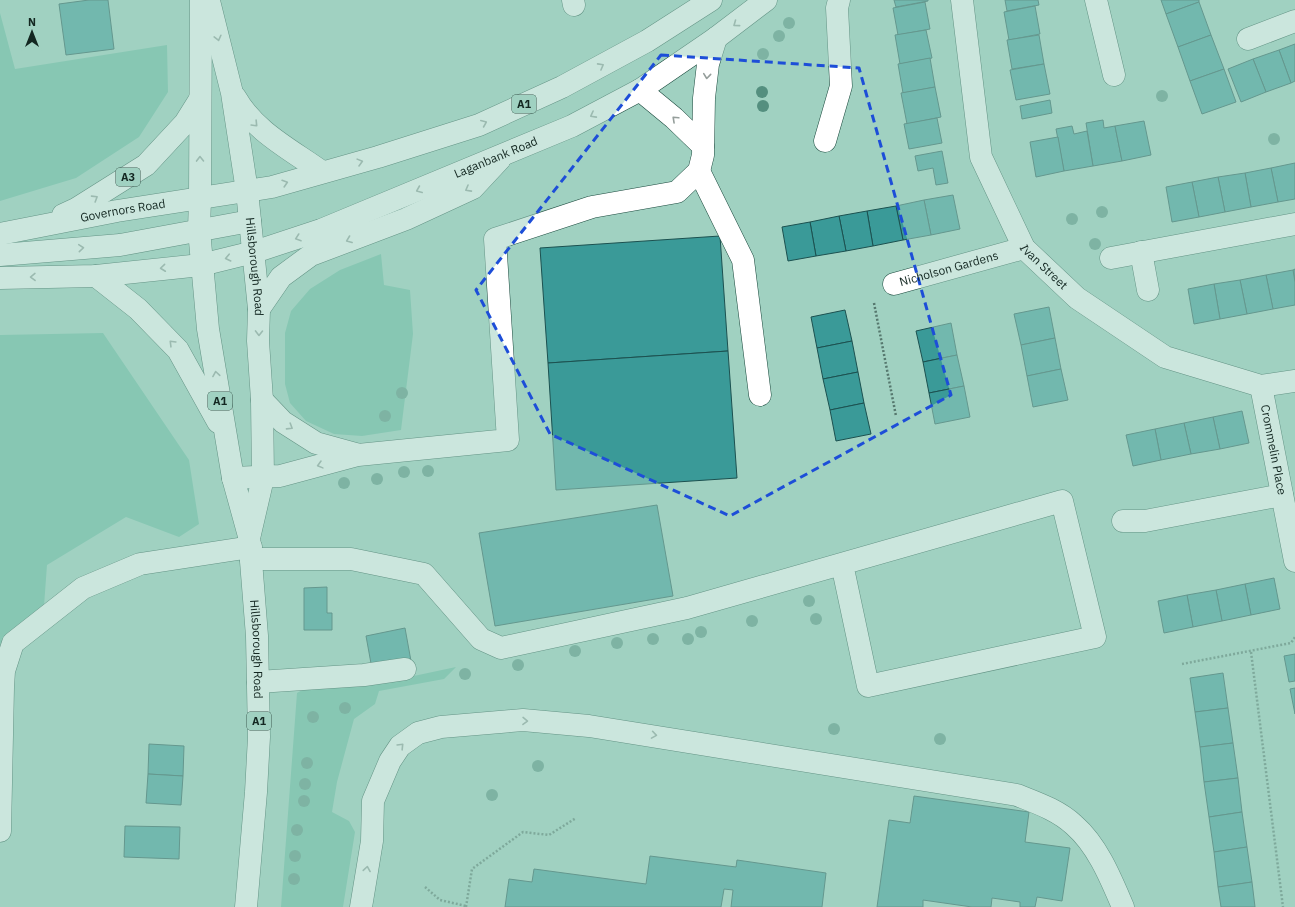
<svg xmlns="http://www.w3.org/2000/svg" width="1295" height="907" font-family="'IBM Plex Sans',sans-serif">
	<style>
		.green { fill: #69baa3 }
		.building { fill: #3a9a98; stroke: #1c5150 }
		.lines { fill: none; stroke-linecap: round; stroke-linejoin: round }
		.minor-casing { stroke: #1b4a3e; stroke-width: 23 }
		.major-casing { stroke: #1b4a3e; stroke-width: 23 }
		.highway-casing { stroke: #1b4a3e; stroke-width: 23 }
		.path { stroke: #56786e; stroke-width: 2.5; stroke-dasharray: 2 2; stroke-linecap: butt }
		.minor { stroke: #fff; stroke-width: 22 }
		.major { stroke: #fff; stroke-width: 22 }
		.highway { stroke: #fff; stroke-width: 22 }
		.tree { fill: #548f7f }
		.oneway { stroke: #959e9b }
		.marked { fill: none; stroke: #1d4ed8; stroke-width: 3; stroke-dasharray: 8 5; stroke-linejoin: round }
		.labels { text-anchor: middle; stroke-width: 3.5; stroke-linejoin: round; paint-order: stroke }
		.shield { fill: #a0d1c1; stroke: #3d5a51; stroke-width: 1 }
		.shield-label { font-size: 11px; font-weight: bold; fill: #132721 }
		.street-label { font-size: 12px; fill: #132721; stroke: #a0d1c1 }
	</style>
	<rect width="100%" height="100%" fill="#a0d1c1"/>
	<!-- green -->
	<g class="green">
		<polygon points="0,13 15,69 167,45 168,92 139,137 76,178 0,201"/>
		<polygon points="381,254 384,285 410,290 413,334 401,430 362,436 334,434 306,421 290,403 285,384 285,333 291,311 310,289 340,270"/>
		<polygon points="103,333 189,460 199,524 179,537 126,517 47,565 44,606 0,644 0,335"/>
		<polygon points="456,667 444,679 379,691 375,704 354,719 337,782 332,812 349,821 355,832 343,907 281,907 297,693 311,685 409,677"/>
	</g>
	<!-- building -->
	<g class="building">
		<polygon points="89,0 108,0 114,49 66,55 59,4"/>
		<polygon points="894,0 928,0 928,1 896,7"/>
		<polygon points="1005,0 1038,0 1039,5 1007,11"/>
		<polygon points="1161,0 1199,0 1199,2 1166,14"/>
		<polygon points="925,2 930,29 898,35 893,8"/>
		<polygon points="1199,2 1211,35 1178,47 1166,14"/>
		<polygon points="1035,6 1040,34 1009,40 1004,12"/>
		<polygon points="926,30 932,58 900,64 895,35"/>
		<polygon points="1039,35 1044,64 1012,69 1007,40"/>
		<polygon points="1211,35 1224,69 1190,81 1178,47"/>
		<polygon points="1295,44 1295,81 1291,83 1279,50"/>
		<polygon points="1279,50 1291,83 1266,92 1253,59"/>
		<polygon points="930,58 935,87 903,93 898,64"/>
		<polygon points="1253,59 1266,92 1241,102 1228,69"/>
		<polygon points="1044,64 1050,94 1016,100 1010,70"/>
		<polygon points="1224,69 1236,102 1202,114 1190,81"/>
		<polygon points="935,87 941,117 907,124 901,93"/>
		<polygon points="1050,100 1052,113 1022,119 1020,106"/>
		<polygon points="937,118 942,143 909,149 904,124"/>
		<polygon points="1103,120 1104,128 1115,126 1122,161 1093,166 1086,123"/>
		<polygon points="1144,121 1151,155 1122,161 1115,126"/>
		<polygon points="1072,126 1074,134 1087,131 1093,166 1064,171 1056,129"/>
		<polygon points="1058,137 1064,171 1036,177 1030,142"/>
		<polygon points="942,151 948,183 936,185 933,168 918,171 915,156"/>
		<polygon points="1295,163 1295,199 1278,202 1271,168"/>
		<polygon points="1271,168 1278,202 1251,207 1245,173"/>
		<polygon points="1245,173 1251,207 1225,212 1218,177"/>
		<polygon points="1218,177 1225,212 1199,217 1192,182"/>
		<polygon points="1192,182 1199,217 1172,222 1166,187"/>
		<polygon points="953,195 960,229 931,235 924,200"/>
		<polygon points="924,200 931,235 903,240 896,206"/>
		<polygon points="896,206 903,240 873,246 867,211"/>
		<polygon points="867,211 873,246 846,251 839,216"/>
		<polygon points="839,216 846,251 816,256 810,222"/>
		<polygon points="810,222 816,256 788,261 782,227"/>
		<polygon points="720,236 728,351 548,363 540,248"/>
		<polygon points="1295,269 1295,282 1293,270"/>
		<polygon points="1293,270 1295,282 1295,305 1273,309 1266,275"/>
		<polygon points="1266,275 1273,309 1247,314 1240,280"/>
		<polygon points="1240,280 1247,314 1220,319 1214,284"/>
		<polygon points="1214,284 1220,319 1194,324 1188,289"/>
		<polygon points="1049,307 1055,338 1021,345 1014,314"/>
		<polygon points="845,310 852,341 817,348 811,317"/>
		<polygon points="951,323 957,355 923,362 916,331"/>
		<polygon points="1055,338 1061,369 1027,376 1021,345"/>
		<polygon points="852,341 858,372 823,379 817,348"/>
		<polygon points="728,351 737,478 556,490 548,363"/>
		<polygon points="957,355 964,386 929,393 923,362"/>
		<polygon points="1061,369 1068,400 1033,407 1027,376"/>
		<polygon points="858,372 864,403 830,410 823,379"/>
		<polygon points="964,386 970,417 935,424 929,393"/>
		<polygon points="864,403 871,434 836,441 830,410"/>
		<polygon points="1242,411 1249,443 1220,449 1213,417"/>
		<polygon points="1213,417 1220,449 1191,454 1184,423"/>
		<polygon points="1184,423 1191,454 1161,460 1155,429"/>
		<polygon points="1155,429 1161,460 1133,466 1126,435"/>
		<polygon points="657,505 673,596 495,626 479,533"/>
		<polygon points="1274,578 1280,609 1251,615 1245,584"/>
		<polygon points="1245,584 1251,615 1222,621 1216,590"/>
		<polygon points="327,587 327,613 332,613 332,630 304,630 304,588"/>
		<polygon points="1216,590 1222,621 1193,627 1187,595"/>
		<polygon points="1187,595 1193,627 1164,633 1158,601"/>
		<polygon points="405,628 411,661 372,669 366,636"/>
		<polygon points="1295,654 1295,681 1289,682 1284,656"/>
		<polygon points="1223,673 1228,708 1195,712 1190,678"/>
		<polygon points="1295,688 1295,714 1290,689"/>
		<polygon points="1228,708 1233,743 1200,747 1195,712"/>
		<polygon points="1233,743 1238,778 1204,782 1200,747"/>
		<polygon points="149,744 184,746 183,776 148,774"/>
		<polygon points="148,774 183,776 181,805 146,803"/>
		<polygon points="1238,778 1242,812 1209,817 1204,782"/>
		<polygon points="914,796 1029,812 1025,842 1070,848 1062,901 1037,897 1035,907 1020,907 1020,902 992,898 991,907 972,907 923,900 923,907 877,907 889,820 910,823"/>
		<polygon points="1242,812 1247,847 1214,852 1209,817"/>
		<polygon points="125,826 180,827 179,859 124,857"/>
		<polygon points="1247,847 1252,882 1218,887 1214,852"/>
		<polygon points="650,856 736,867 737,860 826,873 822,907 731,907 733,890 724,889 721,907 505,907 509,879 532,882 534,869 646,884"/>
		<polygon points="1252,882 1255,907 1221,907 1218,887"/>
	</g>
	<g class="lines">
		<!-- minor casing -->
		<g class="minor-casing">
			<g id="minor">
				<polyline points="573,0 574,5"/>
				<path id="s1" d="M962,0L981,157L1024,248L1077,298L1165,357L1261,386L1295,381"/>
				<polyline points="1096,0 1114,75"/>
				<polyline points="1248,39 1295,21"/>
				<polyline points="640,90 674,118 703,146"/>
				<polyline points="825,141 841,86 837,8 839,0"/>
				<polyline points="699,171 743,260 760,395"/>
				<polyline points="1141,252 1148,290"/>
				<polyline points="1111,258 1295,224"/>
				<path id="s2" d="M894,284L1024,248"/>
				<path id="s3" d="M1261,386L1295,561"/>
				<polyline points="262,400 283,422 316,443 356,454"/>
				<polyline points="233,478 280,476 358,455 508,440 495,239 592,207 677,192 699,171 703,155 704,98 708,64 716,38"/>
				<polyline points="1123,521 1145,521 1282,495"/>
				<polyline points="251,559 351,559 424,574 481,639 501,648 687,608 1062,501 1095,637 868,686 842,564"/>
				<polyline points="258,682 364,675 405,669"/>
				<polyline points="0,831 3,687 4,671 13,643 83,588 140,564 251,547"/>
				<path d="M361,907L372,841L373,801L390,761L400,746L418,733L441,727L523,720L589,726L1017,795C1037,803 1058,810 1074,825C1098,846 1111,879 1123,907"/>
			</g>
		</g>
		<!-- major casing -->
		<g class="major-casing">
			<g id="major">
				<polyline points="209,1 232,93 247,191"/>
				<path d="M235,97C255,132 290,149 322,172"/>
				<polyline points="200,198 201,0"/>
			</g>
		</g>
		<!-- highway casing -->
		<g class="highway-casing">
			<g id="highway">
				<path id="s4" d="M247,191L259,309L258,341L262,400L263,478L250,534"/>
				<path id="s5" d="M200,198L199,230L208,329L233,478L249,536L257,636L259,737L256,792L246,907"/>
				<polyline points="63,215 76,209 146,165 185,123 200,99"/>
				<path id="s6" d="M0,234L117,211L272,187L378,157L479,125L562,87L647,41L711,0"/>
				<polyline points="0,255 120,245 250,221"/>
				<polyline points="96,276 138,309 178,350 218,422"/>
				<path id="s7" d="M0,278L96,276L201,265L254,252L321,230L572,126L640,90L716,38L766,0"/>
				<polyline points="259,309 281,277 311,255 406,219 473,188 500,159"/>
			</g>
		</g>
		<!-- path -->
		<g class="path">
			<polyline points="874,303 896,416"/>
			<polyline points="1251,652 1283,907"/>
			<polyline points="1182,664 1291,643 1295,637"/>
			<polyline points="425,887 440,900 466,906"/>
			<polyline points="466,907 472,869 523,832 549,835 576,818"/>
		</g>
		<!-- minor -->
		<use href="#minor" class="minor"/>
		<!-- major -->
		<use href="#major" class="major"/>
		<!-- highway -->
		<use href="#highway" class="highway"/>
	</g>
	<!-- trees -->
	<g class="tree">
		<circle cx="789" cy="23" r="6"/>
		<circle cx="779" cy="36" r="6"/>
		<circle cx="763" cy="54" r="6"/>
		<circle cx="762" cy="92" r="6"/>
		<circle cx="1162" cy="96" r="6"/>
		<circle cx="763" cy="106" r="6"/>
		<circle cx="1274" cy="139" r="6"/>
		<circle cx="1102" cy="212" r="6"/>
		<circle cx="1072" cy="219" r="6"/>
		<circle cx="1095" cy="244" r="6"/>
		<circle cx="402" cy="393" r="6"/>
		<circle cx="385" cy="416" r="6"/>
		<circle cx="428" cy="471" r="6"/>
		<circle cx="404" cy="472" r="6"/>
		<circle cx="377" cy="479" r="6"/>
		<circle cx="344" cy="483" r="6"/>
		<circle cx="809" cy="601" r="6"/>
		<circle cx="816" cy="619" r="6"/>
		<circle cx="752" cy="621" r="6"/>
		<circle cx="701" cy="632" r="6"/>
		<circle cx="653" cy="639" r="6"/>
		<circle cx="688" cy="639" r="6"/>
		<circle cx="617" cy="643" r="6"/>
		<circle cx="575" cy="651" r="6"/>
		<circle cx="518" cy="665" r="6"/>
		<circle cx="465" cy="674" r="6"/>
		<circle cx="345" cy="708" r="6"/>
		<circle cx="313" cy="717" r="6"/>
		<circle cx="834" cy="729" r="6"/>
		<circle cx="940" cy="739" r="6"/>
		<circle cx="307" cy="763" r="6"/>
		<circle cx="538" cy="766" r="6"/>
		<circle cx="305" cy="784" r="6"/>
		<circle cx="492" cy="795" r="6"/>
		<circle cx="304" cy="801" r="6"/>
		<circle cx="297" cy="830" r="6"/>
		<circle cx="295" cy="856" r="6"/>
		<circle cx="294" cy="879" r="6"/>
	</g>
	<!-- one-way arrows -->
	<defs><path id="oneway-chevron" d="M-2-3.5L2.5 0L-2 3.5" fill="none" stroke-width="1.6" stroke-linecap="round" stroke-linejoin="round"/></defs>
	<g class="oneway">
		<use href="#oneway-chevron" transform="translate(736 24) rotate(144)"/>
		<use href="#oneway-chevron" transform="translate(218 38) rotate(76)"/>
		<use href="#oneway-chevron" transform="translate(601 66) rotate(-29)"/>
		<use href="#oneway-chevron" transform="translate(707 76) rotate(96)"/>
		<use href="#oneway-chevron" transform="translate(593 115) rotate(152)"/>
		<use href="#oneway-chevron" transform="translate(675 119) rotate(-137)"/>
		<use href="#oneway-chevron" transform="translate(484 123) rotate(-23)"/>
		<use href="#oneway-chevron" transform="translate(255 124) rotate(46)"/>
		<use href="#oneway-chevron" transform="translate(200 159) rotate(-91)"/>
		<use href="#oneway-chevron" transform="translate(360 162) rotate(-15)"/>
		<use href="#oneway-chevron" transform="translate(285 183) rotate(-17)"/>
		<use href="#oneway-chevron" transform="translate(468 189) rotate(151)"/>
		<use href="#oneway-chevron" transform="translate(419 190) rotate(157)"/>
		<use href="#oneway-chevron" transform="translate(95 198) rotate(-32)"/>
		<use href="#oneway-chevron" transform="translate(298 238) rotate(161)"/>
		<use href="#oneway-chevron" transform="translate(349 240) rotate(159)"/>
		<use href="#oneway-chevron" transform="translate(81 248) rotate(-5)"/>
		<use href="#oneway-chevron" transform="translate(228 258) rotate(167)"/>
		<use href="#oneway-chevron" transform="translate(163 268) rotate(174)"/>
		<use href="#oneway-chevron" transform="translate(33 277) rotate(179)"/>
		<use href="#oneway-chevron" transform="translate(259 333) rotate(91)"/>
		<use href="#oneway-chevron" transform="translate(172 343) rotate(-135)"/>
		<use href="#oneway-chevron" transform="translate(216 374) rotate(-99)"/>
		<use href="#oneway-chevron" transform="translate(290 427) rotate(32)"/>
		<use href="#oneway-chevron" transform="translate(320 465) rotate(165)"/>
		<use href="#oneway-chevron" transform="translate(525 721) rotate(1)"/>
		<use href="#oneway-chevron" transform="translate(654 735) rotate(9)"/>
		<use href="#oneway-chevron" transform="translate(401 746) rotate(-46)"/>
		<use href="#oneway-chevron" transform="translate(367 869) rotate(-81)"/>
	</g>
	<!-- marked area -->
	<path d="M0 0H1295V907H0ZM661,55L859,68L951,395L730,516L550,434L476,290Z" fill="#a0d1c1" fill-opacity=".55" fill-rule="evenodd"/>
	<path class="marked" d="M661,55L859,68L951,395L730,516L550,434L476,290Z"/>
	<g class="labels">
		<!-- shield labels -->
		<g class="shield">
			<rect x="512" y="95" width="24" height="18" rx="3"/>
			<rect x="116" y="168" width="24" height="18" rx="3"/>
			<rect x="208" y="392" width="24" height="18" rx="3"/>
			<rect x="247" y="712" width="24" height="18" rx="3"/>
		</g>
		<g class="shield-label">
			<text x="524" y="108">A1</text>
			<text x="128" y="181">A3</text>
			<text x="220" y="405">A1</text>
			<text x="259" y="725">A1</text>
		</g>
		<!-- street labels -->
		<g class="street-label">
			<text dy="4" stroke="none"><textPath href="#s7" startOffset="516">Laganbank Road</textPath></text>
			<text dy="4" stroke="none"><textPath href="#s6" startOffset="125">Governors Road</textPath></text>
			<text dy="4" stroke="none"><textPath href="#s4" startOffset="76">Hillsborough Road</textPath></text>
			<text dy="4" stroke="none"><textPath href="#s1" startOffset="286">Ivan Street</textPath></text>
			<text dy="4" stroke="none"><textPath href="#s2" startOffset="57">Nicholson Gardens</textPath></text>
			<text dy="4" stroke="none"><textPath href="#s3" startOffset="65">Crommelin Place</textPath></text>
			<text dy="4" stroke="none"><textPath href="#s5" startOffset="456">Hillsborough Road</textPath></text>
		</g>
	</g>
	<!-- north arrow -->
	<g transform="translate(32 32)" stroke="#a0d1c1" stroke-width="3" paint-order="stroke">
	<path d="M0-3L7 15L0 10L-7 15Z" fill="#132721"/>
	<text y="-6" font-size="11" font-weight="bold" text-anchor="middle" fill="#132721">N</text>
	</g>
</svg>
